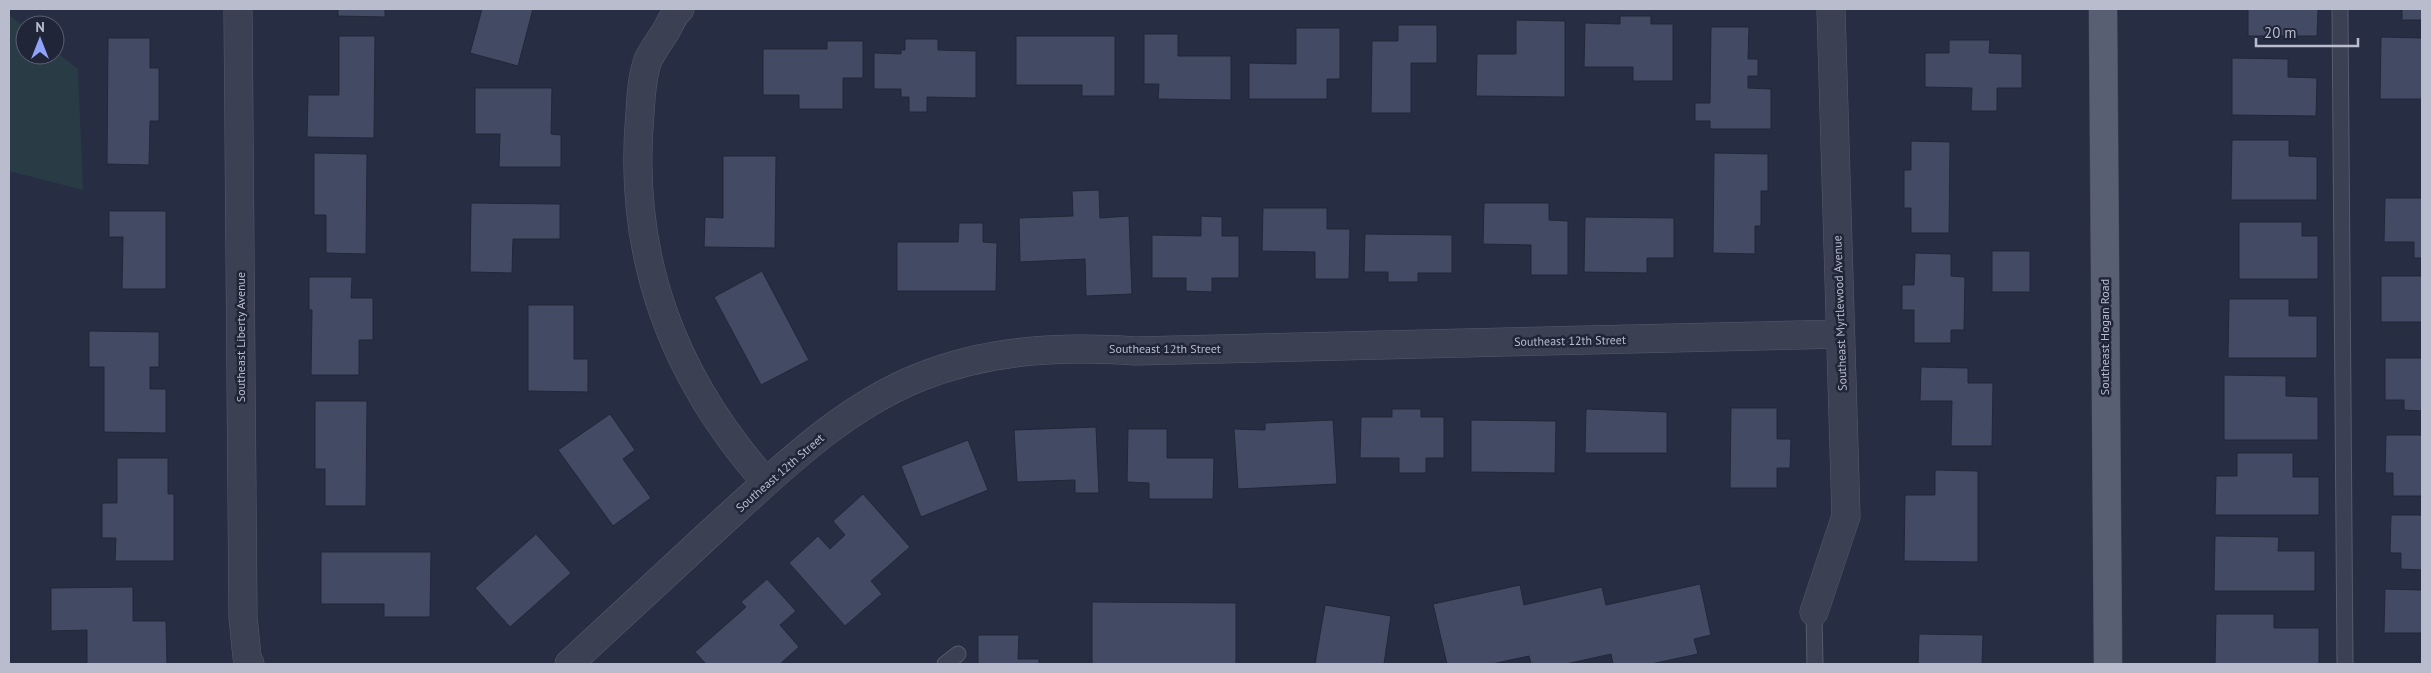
<svg xmlns="http://www.w3.org/2000/svg" width="2431" height="673" font-family="'PT Sans',sans-serif">
	<style>
		.green { fill: #293b44 }
		.building { fill: #434a63; stroke: #22273a }
		.lines { fill: none; stroke-linecap: round; stroke-linejoin: round }
		.service-casing { stroke: #565b6d; stroke-width: 17 }
		.minor-casing { stroke: #565b6d; stroke-width: 29 }
		.primary-casing { stroke: #45495c; stroke-width: 29 }
		.service { stroke: #3b4053; stroke-width: 15 }
		.minor { stroke: #3b4053; stroke-width: 28 }
		.primary { stroke: #595f73; stroke-width: 28 }
		.labels { text-anchor: middle; stroke-width: 5; stroke-linejoin: round; paint-order: stroke }
		.street-label { font-size: 12px; fill: #b8bccd; stroke: #202538 }
	</style>
	<rect width="100%" height="100%" fill="#272d43"/>
	<!-- green -->
	<polygon class="green" points="9,15 25,27 25,55 55,55 55,51 78,69 83,190 9,171"/>
	<!-- building -->
	<g class="building">
		<polygon points="338,9 385,9 385,17 338,16"/>
		<polygon points="482,9 533,9 518,66 470,53"/>
		<polygon points="2248,9 2318,9 2317,36 2248,36"/>
		<rect x="2402" y="9" width="20" height="11"/>
		<polygon points="1620,16 1651,16 1651,24 1673,24 1673,81 1633,81 1633,67 1584,67 1585,23 1620,24"/>
		<polygon points="1516,20 1565,21 1565,97 1476,96 1477,54 1516,54"/>
		<polygon points="1398,25 1437,25 1437,63 1411,63 1411,113 1371,113 1372,41 1398,41"/>
		<polygon points="1711,27 1749,27 1748,59 1758,59 1758,76 1748,76 1748,88 1771,89 1771,129 1710,129 1710,121 1695,121 1695,103 1710,103"/>
		<polygon points="1296,28 1340,28 1340,79 1327,79 1327,99 1249,99 1249,63 1296,64"/>
		<polygon points="1144,34 1178,34 1178,56 1231,56 1231,100 1158,99 1159,84 1144,84"/>
		<polygon points="339,36 375,36 374,138 307,137 308,95 339,95"/>
		<polygon points="1016,36 1115,36 1115,96 1082,96 1082,85 1016,85"/>
		<polygon points="2381,37 2422,38 2422,99 2380,99"/>
		<polygon points="108,38 150,38 150,68 159,68 159,121 150,121 149,165 107,164"/>
		<polygon points="905,39 938,39 938,50 976,51 976,98 927,97 927,112 909,112 909,97 901,97 901,89 874,89 874,53 901,54 901,50 905,50"/>
		<polygon points="1949,40 1990,40 1989,53 2022,54 2022,88 1997,88 1997,111 1971,111 1972,88 1925,87 1925,53 1949,53"/>
		<polygon points="827,41 863,41 863,78 843,78 843,109 799,109 799,95 763,95 763,49 827,49"/>
		<polygon points="2232,58 2288,59 2288,77 2317,78 2316,116 2232,115"/>
		<polygon points="475,88 552,88 551,134 561,135 561,167 499,167 500,134 475,134"/>
		<polygon points="2232,140 2289,140 2289,156 2317,157 2317,200 2231,200"/>
		<polygon points="1911,141 1950,142 1949,233 1911,233 1911,208 1904,208 1904,170 1911,170"/>
		<polygon points="314,153 367,154 366,254 326,253 326,215 314,215"/>
		<polygon points="1714,153 1768,154 1768,191 1761,191 1761,226 1755,226 1755,254 1713,253"/>
		<polygon points="723,156 776,156 775,248 704,247 705,217 723,218"/>
		<polygon points="1099,190 1100,218 1129,216 1132,294 1086,296 1085,259 1020,262 1019,218 1073,216 1072,191"/>
		<polygon points="2385,198 2422,198 2422,258 2414,258 2414,242 2384,242"/>
		<polygon points="471,203 560,204 560,239 513,239 512,273 470,272"/>
		<polygon points="1484,203 1549,203 1549,220 1568,221 1568,275 1531,275 1531,245 1483,244"/>
		<polygon points="1263,208 1327,208 1327,229 1350,229 1349,279 1315,279 1315,252 1262,251"/>
		<polygon points="109,211 166,211 166,289 122,289 123,237 109,237"/>
		<polygon points="1201,216 1222,217 1222,236 1239,236 1239,278 1212,278 1212,292 1186,291 1186,278 1152,278 1152,235 1201,236"/>
		<polygon points="1585,217 1674,218 1674,258 1647,258 1647,273 1584,272"/>
		<polygon points="2239,222 2302,222 2302,236 2318,236 2318,279 2239,279"/>
		<polygon points="959,223 983,223 983,242 997,243 996,291 897,291 897,242 958,242"/>
		<polygon points="1365,234 1452,235 1452,273 1418,273 1418,282 1388,282 1388,272 1364,272"/>
		<rect x="1992" y="251" width="38" height="41"/>
		<polygon points="1915,253 1951,254 1951,276 1965,277 1964,330 1951,330 1951,343 1914,343 1914,310 1902,310 1902,285 1914,285"/>
		<polygon points="762,271 809,360 761,385 714,297"/>
		<rect x="2381" y="276" width="41" height="46"/>
		<polygon points="309,277 352,277 351,298 373,298 373,340 359,340 359,375 311,375 312,310 309,310"/>
		<polygon points="2229,299 2289,299 2289,316 2317,316 2317,358 2228,358"/>
		<polygon points="528,305 574,305 574,359 588,359 588,392 528,391"/>
		<polygon points="89,331 159,332 159,367 150,367 150,389 166,389 166,433 104,432 104,367 89,367"/>
		<polygon points="2385,358 2422,358 2422,411 2404,410 2404,400 2385,400"/>
		<polygon points="1921,367 1968,368 1968,383 1993,383 1992,446 1951,446 1952,401 1920,401"/>
		<polygon points="2224,375 2286,376 2286,396 2318,397 2318,440 2224,440"/>
		<polygon points="315,401 367,401 366,506 325,506 325,469 315,469"/>
		<polygon points="1731,408 1777,408 1777,439 1791,439 1790,468 1777,468 1777,488 1730,488"/>
		<polygon points="1392,409 1421,409 1421,417 1444,417 1444,458 1426,458 1426,473 1399,473 1399,458 1360,458 1361,417 1392,417"/>
		<polygon points="1586,409 1667,412 1667,453 1585,453"/>
		<polygon points="610,414 635,450 623,459 651,498 613,526 558,450"/>
		<polygon points="1333,420 1337,484 1238,489 1234,429 1265,430 1265,423"/>
		<polygon points="1471,420 1556,421 1555,473 1471,472"/>
		<polygon points="1096,427 1099,493 1075,493 1075,480 1017,482 1014,430"/>
		<polygon points="1128,429 1167,429 1167,458 1214,458 1213,499 1149,499 1149,483 1127,482"/>
		<polygon points="2386,435 2422,435 2422,496 2393,496 2393,473 2385,473"/>
		<polygon points="968,440 988,490 921,517 901,466"/>
		<polygon points="2237,453 2293,453 2293,477 2319,477 2319,515 2215,515 2216,476 2237,476"/>
		<polygon points="117,458 168,458 168,494 174,494 174,561 115,561 116,538 102,538 102,503 117,503"/>
		<polygon points="1935,470 1978,471 1978,562 1904,561 1905,495 1935,495"/>
		<polygon points="863,494 910,547 871,581 882,594 845,626 789,563 818,536 830,549 845,535 833,521"/>
		<polygon points="2391,515 2422,515 2422,570 2401,569 2401,553 2390,553"/>
		<polygon points="536,534 571,573 510,627 475,588"/>
		<polygon points="2215,536 2279,537 2278,551 2315,551 2315,591 2214,591"/>
		<polygon points="321,552 431,552 430,617 384,617 384,604 321,604"/>
		<polygon points="767,579 796,611 780,625 799,647 780,664 706,664 695,652 746,607 741,602"/>
		<polygon points="1700,584 1711,635 1694,639 1698,654 1651,664 1613,664 1611,654 1566,664 1531,664 1529,656 1492,664 1447,664 1433,604 1520,585 1524,605 1602,587 1606,605"/>
		<polygon points="133,587 133,621 166,621 167,664 87,664 87,630 51,631 51,588"/>
		<polygon points="2385,589 2422,590 2422,633 2384,633"/>
		<polygon points="1092,602 1236,603 1236,664 1092,664"/>
		<polygon points="1325,605 1391,616 1384,664 1315,664"/>
		<polygon points="2216,614 2274,614 2274,628 2319,628 2319,664 2215,664"/>
		<polygon points="1919,634 1983,635 1982,664 1918,664"/>
		<polygon points="978,635 1019,635 1018,659 1039,659 1039,664 978,664"/>
	</g>
	<g class="lines">
		<!-- service casing -->
		<g class="service-casing">
			<g id="service">
				<polyline points="2340,9 2345,664"/>
				<polyline points="1814,612 1815,664"/>
				<polyline points="945,664 958,654"/>
			</g>
		</g>
		<!-- minor casing -->
		<g class="minor-casing">
			<g id="minor">
				<polyline points="238,9 243,617 247,657 250,664"/>
				<path d="M680,9C674,14 670,23 666,31C660,40 653,50 648,60C642,76 641,96 640,113C627,255 672,376 766,482"/>
				<polyline points="1814,612 1846,516 1831,9"/>
				<path d="M569,664C618,618 668,572 718,526C780,470 842,408 920,377C990,349 1062,346 1135,351L1840,334"/>
			</g>
		</g>
		<!-- primary casing -->
		<g class="primary-casing">
			<polyline id="primary" points="2103,9 2108,664"/>
		</g>
		<!-- service -->
		<use href="#service" class="service"/>
		<!-- minor -->
		<use href="#minor" class="minor"/>
		<!-- primary -->
		<use href="#primary" class="primary"/>
	</g>
	<g class="labels">
		<!-- street labels -->
		<g class="street-label">
			<text transform="translate(1840 313) rotate(-92)" y="4">Southeast Myrtlewood Avenue</text>
			<text transform="translate(241 337) rotate(-90)" y="4">Southeast Liberty Avenue</text>
			<text transform="translate(2105 337) rotate(-90)" y="4">Southeast Hogan Road</text>
			<text transform="translate(1570 341) rotate(-1)" y="4">Southeast 12th Street</text>
			<text x="1165" y="353">Southeast 12th Street</text>
			<text transform="translate(780 473) rotate(-41)" y="4">Southeast 12th Street</text>
		</g>
	</g>
	<!-- border -->
	<rect width="2431" height="673" fill="none" stroke="#b8bccd" stroke-width="20"/>
	<!-- north arrow -->
	<g transform="translate(40 40)"><circle r="24" fill="#202538" stroke="#5d6174"/>
	<path d="M0-4L9 19L0 12L-9 19Z" fill="#90a3fa"/>
	<text y="-8" font-size="14" font-weight="bold" text-anchor="middle" fill="#b8bccd">N</text>
	</g>
	<!-- scale -->
	<path d="M2256 38v8h102v-8" fill="none" stroke="#b8bccd" stroke-width="2.5"/>
	<text x="2264" y="38" font-size="15" fill="#b8bccd" stroke="#202538" stroke-width="4" paint-order="stroke">20 m</text>
</svg>
